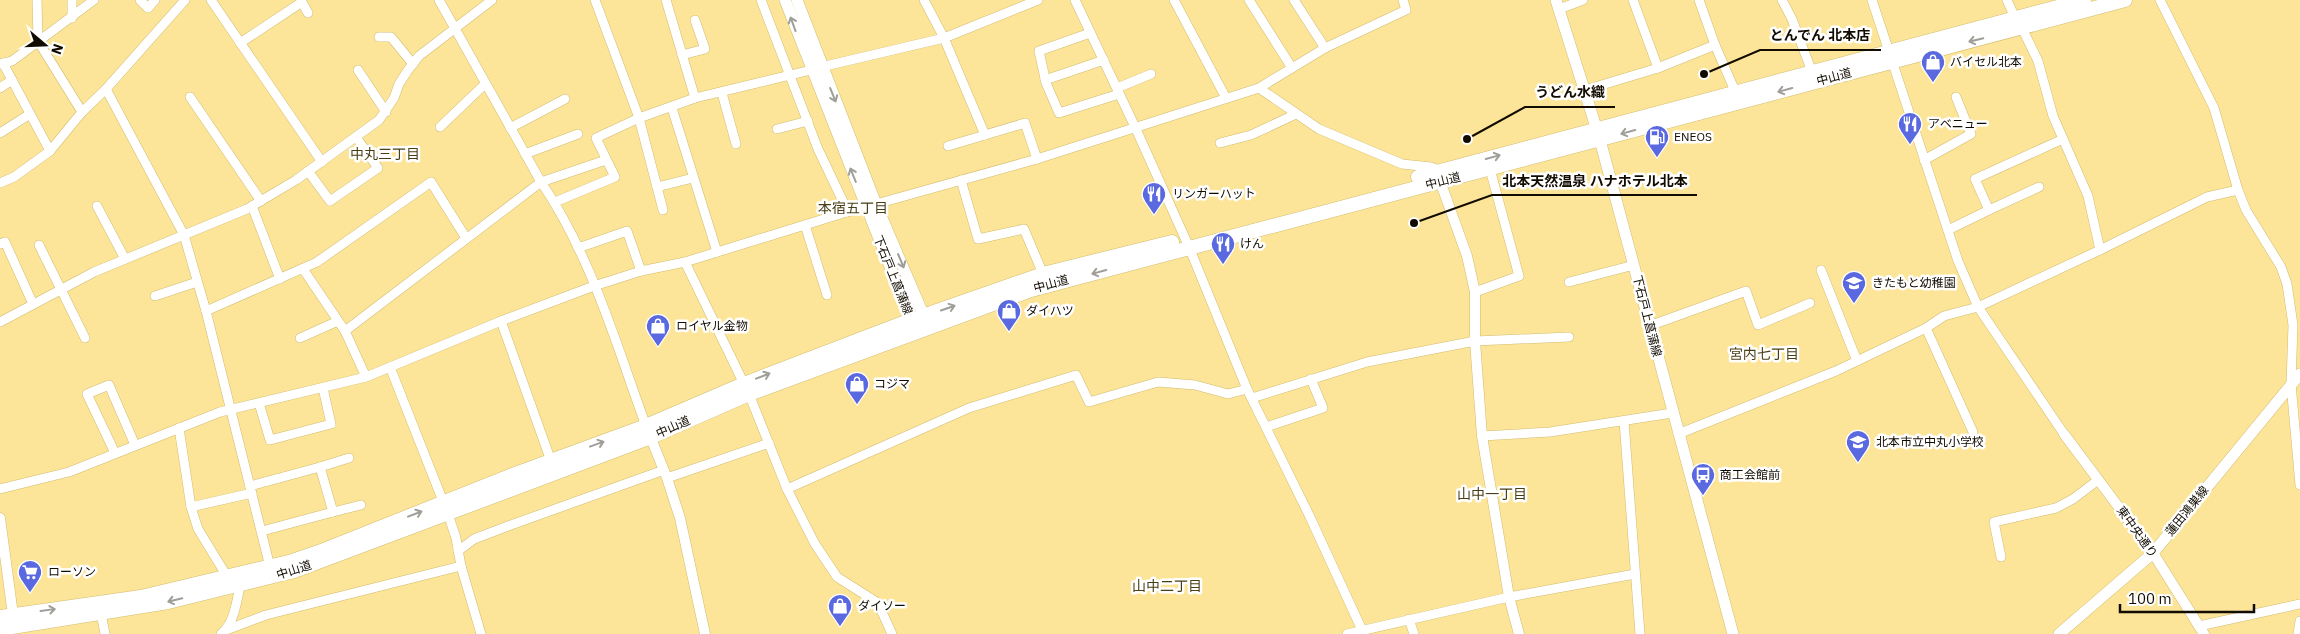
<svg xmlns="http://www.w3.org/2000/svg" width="2300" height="634" font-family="'IBM Plex Sans','Noto Sans JP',sans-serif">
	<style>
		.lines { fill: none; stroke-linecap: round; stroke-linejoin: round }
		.minor-casing { stroke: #d2bc6f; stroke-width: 10 }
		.tertiary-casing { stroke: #d2bc6f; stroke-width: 11 }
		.secondary-casing { stroke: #d2bc6f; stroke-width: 12 }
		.trunk-casing { stroke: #d2bc6f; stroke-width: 15 }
		.minor { stroke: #fff; stroke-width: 9 }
		.tertiary { stroke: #fff; stroke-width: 10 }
		.secondary { stroke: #fff; stroke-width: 11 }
		.trunk { stroke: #fff; stroke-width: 14 }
		.oneway { stroke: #a09e99 }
		.labels { text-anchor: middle; stroke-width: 5; stroke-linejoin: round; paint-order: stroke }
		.poi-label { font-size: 12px; fill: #120c00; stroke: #fff; text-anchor: start }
		.street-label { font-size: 12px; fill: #120c00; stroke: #fff }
		.neighbourhood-label { font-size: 14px; fill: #493e15; stroke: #fff }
		.leader { fill: none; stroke: #120c00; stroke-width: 2 }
		.callout-dot { fill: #120c00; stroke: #fff; stroke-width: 2 }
		.callout-label { font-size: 14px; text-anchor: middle; font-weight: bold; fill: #120c00; stroke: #fff; stroke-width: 5; stroke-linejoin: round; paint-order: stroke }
	</style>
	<rect width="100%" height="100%" fill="#fce598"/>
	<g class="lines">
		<!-- minor casing -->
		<g class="minor-casing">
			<g id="minor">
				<polyline points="37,0 38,41 82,112"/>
				<polyline points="140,0 148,8 155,0"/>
				<polyline points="211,0 322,162"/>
				<path d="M439,0L541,182C591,255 616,344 646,426"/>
				<polyline points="595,0 639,118 663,210"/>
				<polyline points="666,0 695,98"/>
				<polyline points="761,0 818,149 848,212"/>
				<polyline points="924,0 944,38 985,135"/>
				<polyline points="1075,0 1136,129 1189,247 1247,389 1310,517 1362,630"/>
				<polyline points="1174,0 1226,98"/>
				<polyline points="1249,0 1292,68 1325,48 1406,10 1403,0"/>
				<polyline points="1294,0 1325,48"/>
				<polyline points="1633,0 1658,68"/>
				<polyline points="1699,0 1715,45 1735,91"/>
				<polyline points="1782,0 1792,19 1812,72"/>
				<polyline points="1872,0 1958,261 1978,307 2064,434"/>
				<polyline points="2007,0 2015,18"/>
				<polyline points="2160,0 2214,108 2238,190 2246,210 2281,267 2287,284 2293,325 2291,384 2300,485"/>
				<polyline points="1559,9 1583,0"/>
				<polyline points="72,18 72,0"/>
				<polyline points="2022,28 2038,61 2053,116 2088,196 2100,250"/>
				<polyline points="1090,33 1039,51 1046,83 1059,113 1119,94"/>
				<polyline points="379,37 391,37 413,64"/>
				<polyline points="240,43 302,2 308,13"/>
				<polyline points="682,55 705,49 695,20"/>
				<polyline points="3,63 50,151"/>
				<polyline points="0,64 12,61 94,0"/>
				<polyline points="821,67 944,38 1038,0"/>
				<polyline points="358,70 386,112"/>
				<polyline points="1045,80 1104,60"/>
				<polyline points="0,88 12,80"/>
				<polyline points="1117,88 1151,74"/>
				<polyline points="1259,88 1292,68"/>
				<polyline points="106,89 184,235 206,311"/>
				<polyline points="1585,90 1658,68 1715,45"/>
				<polyline points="722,93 736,144"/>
				<polyline points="190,97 261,201"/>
				<polyline points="672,108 717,252"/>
				<polyline points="440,127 485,84"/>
				<polyline points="510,128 565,99"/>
				<polyline points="777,129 808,121"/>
				<polyline points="0,133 30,114"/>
				<polyline points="1220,143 1251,135 1296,114"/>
				<polyline points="948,146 1025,123 1037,159"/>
				<polyline points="525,154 578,134"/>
				<polyline points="1924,160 1971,134 1956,97"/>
				<polyline points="308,171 330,201 378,168 356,137"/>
				<polyline points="961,180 978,239 1024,229 1043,274"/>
				<polyline points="0,183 14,177 50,151 82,112 106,89 185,0"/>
				<polyline points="657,187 693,178"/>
				<polyline points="555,202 615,177 596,138 639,118 695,98 811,70"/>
				<polyline points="876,204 1037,159 1259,88 1319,129 1402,164 1431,167 1439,170"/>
				<polyline points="97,206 125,259"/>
				<polyline points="252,206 280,279"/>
				<polyline points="1989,210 2039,187"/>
				<polyline points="805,225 827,295"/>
				<polyline points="1948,230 1989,210 1975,179 2063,139"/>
				<polyline points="0,244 5,242 33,304"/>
				<polyline points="39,245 85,338"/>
				<polyline points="578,248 627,231 641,271"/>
				<polyline points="685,262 744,384"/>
				<polyline points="303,269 345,331"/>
				<polyline points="1821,270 1857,361"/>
				<polyline points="1569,282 1634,265"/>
				<polyline points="1475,292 1519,276 1490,169"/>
				<polyline points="155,296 197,282"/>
				<polyline points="501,321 551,461"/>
				<polyline points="0,322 94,272 247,209 296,180 379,120 394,98 399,84 408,70 419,56 492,0"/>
				<polyline points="1649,326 1746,291 1758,325 1810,303"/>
				<polyline points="1926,328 1973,432"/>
				<polyline points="300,338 338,321"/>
				<polyline points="366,377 345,331 541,182 606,160"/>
				<polyline points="749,394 787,489 815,544 837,577 878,603 892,634"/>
				<polyline points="1252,398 1367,362 1475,341 1569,337"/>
				<polyline points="259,403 270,440 331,424 323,388"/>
				<polyline points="1624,421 1640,634"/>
				<polyline points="1266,427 1323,408 1311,379"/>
				<polyline points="179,428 191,507 198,529 228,578"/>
				<polyline points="1678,434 1836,371 1926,328 1944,316 1978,307 2100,250 2207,197 2238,190"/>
				<polyline points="1482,436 1550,432 1672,413"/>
				<polyline points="115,453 87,394 109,385 135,445"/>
				<polyline points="320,467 349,458"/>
				<polyline points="667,478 769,443"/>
				<polyline points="250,486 320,467 333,512 262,531"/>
				<polyline points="0,489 69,472 220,412 366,377 501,321 594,286 641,271 685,262 866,206"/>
				<polyline points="787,489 969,408 1076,375 1089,402 1158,382 1195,385 1228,394 1247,389"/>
				<polyline points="191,507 252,493"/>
				<polyline points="333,512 361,505"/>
				<polyline points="458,551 474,539 508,526 664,470"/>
				<polyline points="2001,557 1994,522 2056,508 2073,499 2098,480"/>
				<polyline points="461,566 481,634"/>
				<polyline points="270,567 206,311 317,262 431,182 466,238"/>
				<polyline points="101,613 105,634"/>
				<polyline points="1409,619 1414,634"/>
				<polyline points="2199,626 2300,604"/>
				<polyline points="226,630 266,615 461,566 456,538 448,514 390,367"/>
				<path d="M221,634C234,624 237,601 240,585"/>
				<polyline points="1347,634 1509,597 1635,574"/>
				<polyline points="2298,634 2300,621"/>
			</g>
		</g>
		<!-- tertiary casing -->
		<g class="tertiary-casing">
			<g id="tertiary">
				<polyline points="1440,181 1467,256 1475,292 1475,341 1482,436 1509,597 1519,634"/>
				<polyline points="648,431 667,478 680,518 705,634"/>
				<polyline points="2064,434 2153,553 2204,634"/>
				<polyline points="0,518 13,615"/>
			</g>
		</g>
		<!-- secondary casing -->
		<g class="secondary-casing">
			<g id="secondary">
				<polyline points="785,0 911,320 923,328 924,316 876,204 797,0"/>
				<polyline points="1556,0 1600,140 1733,634"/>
				<polyline points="2059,634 2153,553 2300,374"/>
			</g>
		</g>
		<!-- trunk casing -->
		<g class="trunk-casing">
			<g id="trunk">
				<polyline points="1418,177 2084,0"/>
				<polyline points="0,617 141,597 289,562 324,550 515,474 646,426 744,384 911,320 1043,274 1172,242"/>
				<polyline points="0,629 168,602 294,571 651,437 749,394 1031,290 2125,0"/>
			</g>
		</g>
		<!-- minor -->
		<use href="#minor" class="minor"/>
		<!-- tertiary -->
		<use href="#tertiary" class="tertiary"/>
		<!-- secondary -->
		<use href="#secondary" class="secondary"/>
		<!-- trunk -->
		<use href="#trunk" class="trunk"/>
	</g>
	<!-- one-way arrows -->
	<defs><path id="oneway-shaft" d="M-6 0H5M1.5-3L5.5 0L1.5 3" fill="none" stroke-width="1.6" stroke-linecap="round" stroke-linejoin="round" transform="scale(1.25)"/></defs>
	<g class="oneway">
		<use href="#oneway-shaft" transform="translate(793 24) rotate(-110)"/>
		<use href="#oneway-shaft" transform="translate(1976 40) rotate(166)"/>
		<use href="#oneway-shaft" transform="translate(1785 90) rotate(165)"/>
		<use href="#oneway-shaft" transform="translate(833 95) rotate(68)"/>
		<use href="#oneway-shaft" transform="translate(1628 132) rotate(165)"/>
		<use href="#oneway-shaft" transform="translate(1493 157) rotate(-15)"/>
		<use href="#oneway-shaft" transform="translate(853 175) rotate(-112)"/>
		<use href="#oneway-shaft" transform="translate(901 261) rotate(67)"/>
		<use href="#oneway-shaft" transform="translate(1099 272) rotate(165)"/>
		<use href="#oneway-shaft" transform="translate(948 308) rotate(-19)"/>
		<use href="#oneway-shaft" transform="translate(763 376) rotate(-21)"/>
		<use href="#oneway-shaft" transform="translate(597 444) rotate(-20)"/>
		<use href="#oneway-shaft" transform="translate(415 514) rotate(-21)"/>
		<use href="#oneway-shaft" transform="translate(175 600) rotate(167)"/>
		<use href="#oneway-shaft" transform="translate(48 610) rotate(-8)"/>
	</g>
	<!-- icons -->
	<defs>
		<g id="shop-pin" transform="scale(1.25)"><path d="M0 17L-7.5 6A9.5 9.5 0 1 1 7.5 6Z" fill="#5a69e0" stroke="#fff"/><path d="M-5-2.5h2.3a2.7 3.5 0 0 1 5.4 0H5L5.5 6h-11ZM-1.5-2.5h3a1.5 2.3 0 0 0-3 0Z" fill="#fff"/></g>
		<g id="restaurant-pin" transform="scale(1.25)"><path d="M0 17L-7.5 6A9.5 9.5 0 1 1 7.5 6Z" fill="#5a69e0" stroke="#fff"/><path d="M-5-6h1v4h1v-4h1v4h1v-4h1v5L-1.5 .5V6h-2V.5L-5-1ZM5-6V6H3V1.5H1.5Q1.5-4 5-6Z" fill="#fff"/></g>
		<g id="fuel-pin" transform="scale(1.25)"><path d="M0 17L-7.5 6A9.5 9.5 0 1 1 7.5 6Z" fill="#5a69e0" stroke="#fff"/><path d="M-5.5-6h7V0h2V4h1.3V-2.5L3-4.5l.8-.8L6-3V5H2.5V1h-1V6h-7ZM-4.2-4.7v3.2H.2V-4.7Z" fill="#fff"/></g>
		<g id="school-pin" transform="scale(1.25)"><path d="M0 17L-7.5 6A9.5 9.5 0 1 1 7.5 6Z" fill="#5a69e0" stroke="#fff"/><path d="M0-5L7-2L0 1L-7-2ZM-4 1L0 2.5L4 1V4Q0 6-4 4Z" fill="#fff"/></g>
		<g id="bus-pin" transform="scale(1.25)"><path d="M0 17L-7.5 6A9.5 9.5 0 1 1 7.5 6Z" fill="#5a69e0" stroke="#fff"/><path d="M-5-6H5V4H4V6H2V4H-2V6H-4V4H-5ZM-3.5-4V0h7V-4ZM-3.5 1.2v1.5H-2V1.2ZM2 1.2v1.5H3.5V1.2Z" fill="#fff"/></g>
		<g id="supermarket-pin" transform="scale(1.25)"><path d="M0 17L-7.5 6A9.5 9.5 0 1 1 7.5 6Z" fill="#5a69e0" stroke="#fff"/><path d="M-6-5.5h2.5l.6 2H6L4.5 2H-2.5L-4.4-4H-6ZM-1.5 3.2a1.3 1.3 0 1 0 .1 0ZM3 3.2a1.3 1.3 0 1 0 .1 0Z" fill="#fff"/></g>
	</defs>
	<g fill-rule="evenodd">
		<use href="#shop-pin" x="1933" y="62"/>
		<use href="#restaurant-pin" x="1910" y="124"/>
		<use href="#fuel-pin" x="1657" y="137"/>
		<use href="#restaurant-pin" x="1154" y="194"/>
		<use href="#restaurant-pin" x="1223" y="244"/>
		<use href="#school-pin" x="1854" y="283"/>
		<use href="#shop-pin" x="1009" y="311"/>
		<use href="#shop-pin" x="658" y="326"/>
		<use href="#shop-pin" x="857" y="384"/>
		<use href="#school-pin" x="1858" y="442"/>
		<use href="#bus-pin" x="1703" y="475"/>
		<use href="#supermarket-pin" x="30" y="572"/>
		<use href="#shop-pin" x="840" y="606"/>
	</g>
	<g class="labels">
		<!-- poi labels -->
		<g class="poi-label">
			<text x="1950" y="66">バイセル北本</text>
			<text x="1928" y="128">アベニュー</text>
			<text x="1674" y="141">ENEOS</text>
			<text x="1172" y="198">リンガーハット</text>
			<text x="1240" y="248">けん</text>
			<text x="1872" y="287">きたもと幼稚園</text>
			<text x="1026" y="315">ダイハツ</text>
			<text x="676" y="330">ロイヤル金物</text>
			<text x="874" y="388">コジマ</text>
			<text x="1876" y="446">北本市立中丸小学校</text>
			<text x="1720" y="479">商工会館前</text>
			<text x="48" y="576">ローソン</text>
			<text x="858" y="610">ダイソー</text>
		</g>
		<!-- street labels -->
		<g class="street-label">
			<text transform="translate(1834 77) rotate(-15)" y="4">中山道</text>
			<text transform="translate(1443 181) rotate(-14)" y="4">中山道</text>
			<text transform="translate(893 275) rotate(68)" y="4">下石戸上菖蒲線</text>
			<text transform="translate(1051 284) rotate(-15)" y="4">中山道</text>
			<text transform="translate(1647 316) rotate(76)" y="4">下石戸上菖蒲線</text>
			<text transform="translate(673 427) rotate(-24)" y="4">中山道</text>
			<text transform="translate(2187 511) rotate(-51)" y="4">蓮田鴻巣線</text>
			<text transform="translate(2137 532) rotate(54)" y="4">東中央通り</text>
			<text transform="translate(294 570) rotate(-18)" y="4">中山道</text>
		</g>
		<!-- neighbourhood labels -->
		<g class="neighbourhood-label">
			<text x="385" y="159">中丸三丁目</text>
			<text x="853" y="213">本宿五丁目</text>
			<text x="1764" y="359">宮内七丁目</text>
			<text x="1492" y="499">山中一丁目</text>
			<text x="1167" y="591">山中二丁目</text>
		</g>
	</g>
	<!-- callouts -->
	<path class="leader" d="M1704 74L1760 50H1881M1467 139L1525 107H1615M1414 223L1492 195H1697"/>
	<g class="callout-dot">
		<circle cx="1704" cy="74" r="5"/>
		<circle cx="1467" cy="139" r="5"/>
		<circle cx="1414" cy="223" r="5"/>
	</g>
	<g class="callout-label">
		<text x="1820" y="40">とんでん 北本店</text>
		<text x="1570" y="97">うどん水織</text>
		<text x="1595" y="186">北本天然温泉 ハナホテル北本</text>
	</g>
	<!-- north arrow -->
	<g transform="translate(45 45) rotate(109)" stroke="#ffffff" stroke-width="4" paint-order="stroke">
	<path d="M0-4L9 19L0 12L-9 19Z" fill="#120c00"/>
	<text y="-8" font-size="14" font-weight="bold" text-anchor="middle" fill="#120c00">N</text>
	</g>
	<!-- scale -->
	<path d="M2120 604v8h134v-8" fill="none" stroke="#120c00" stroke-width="2.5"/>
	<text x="2128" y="604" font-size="15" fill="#120c00" stroke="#ffffff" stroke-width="4" paint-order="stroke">100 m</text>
</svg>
